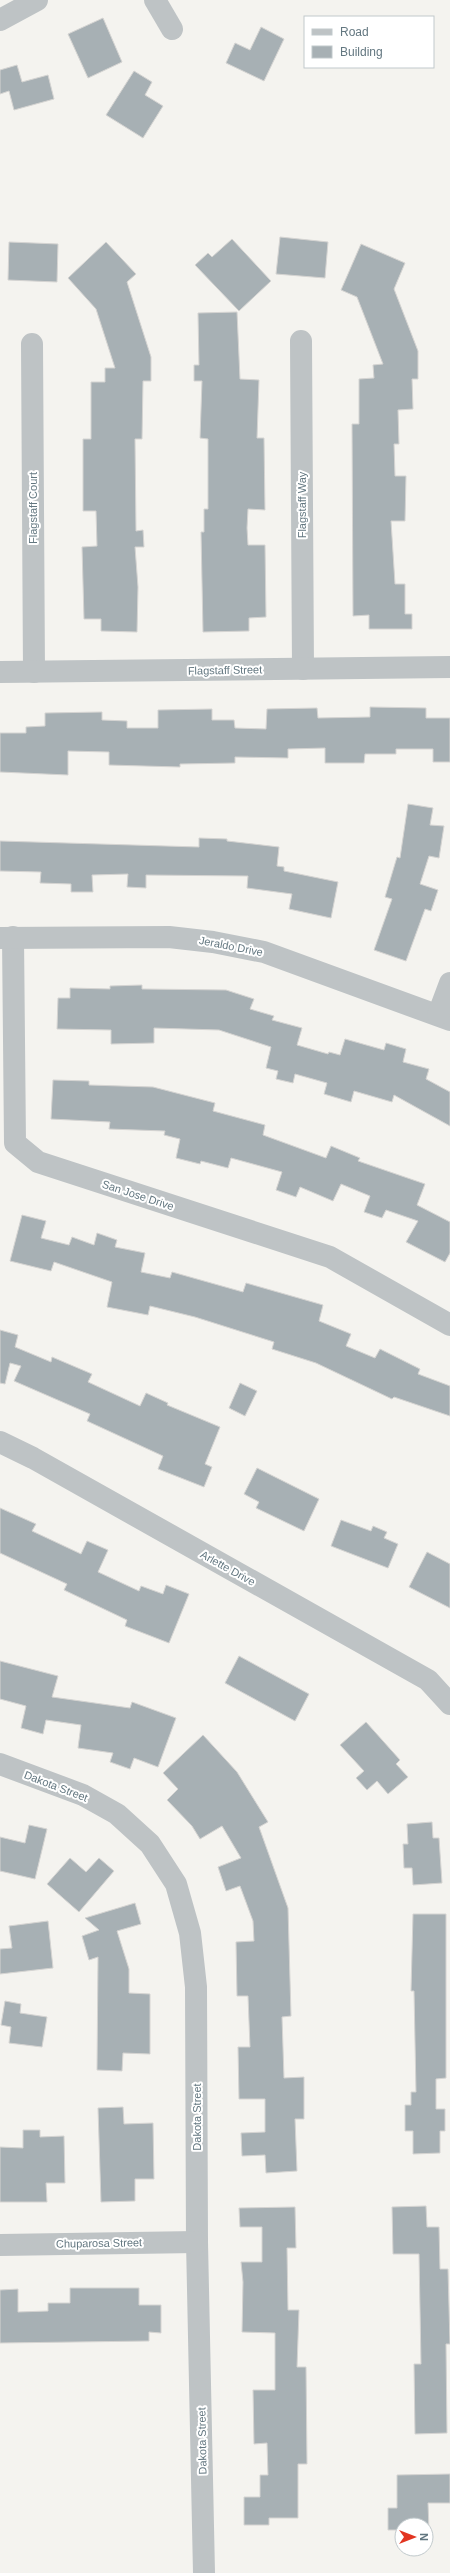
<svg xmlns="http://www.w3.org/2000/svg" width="450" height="2573" font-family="Arial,sans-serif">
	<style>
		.building { fill: #a7b0b4; stroke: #d5d4d2 }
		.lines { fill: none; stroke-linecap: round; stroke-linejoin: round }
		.street { stroke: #bec3c5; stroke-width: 22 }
		.labels { text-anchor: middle; stroke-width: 4; stroke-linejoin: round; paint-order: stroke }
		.street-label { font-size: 11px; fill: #637780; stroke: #fff }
	</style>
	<rect width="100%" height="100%" fill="#f4f3ef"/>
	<!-- building -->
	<g class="building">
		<polygon points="103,18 122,62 88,78 68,34"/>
		<polygon points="261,27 284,39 264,81 226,63 235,43 250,50"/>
		<polygon points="17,65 22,82 48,75 54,99 14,110 9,91 0,94 0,70"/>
		<polygon points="134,71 152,82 145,95 163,106 143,138 106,115"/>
		<polygon points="280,237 328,242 325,278 276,274"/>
		<polygon points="232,239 271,281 239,311 195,265 208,253 212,257"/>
		<polygon points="9,242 58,244 57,282 8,280"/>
		<polygon points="106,242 136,274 127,282 151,357 151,381 143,381 142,439 135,439 136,531 143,530 144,547 135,547 138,587 137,632 101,631 101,619 84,619 82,547 97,546 96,511 83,511 83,439 91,439 91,382 105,382 105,368 115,368 96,309 68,278"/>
		<polygon points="361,244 405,263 394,289 418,351 418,379 412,379 413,409 398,410 399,444 394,444 395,476 406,476 405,521 391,521 395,584 405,584 405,614 412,614 412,629 369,629 369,615 353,616 352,424 359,424 359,379 374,378 373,365 383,364 357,297 341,290"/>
		<polygon points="237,312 240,379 259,380 257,438 264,438 265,510 248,509 247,528 248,545 265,545 266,617 249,618 249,631 203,632 201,532 204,532 204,509 208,509 208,439 200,438 202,381 194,381 194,365 199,365 198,313"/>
		<polygon points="370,707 426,708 426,718 450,718 450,762 433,762 433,749 396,749 396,754 365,754 364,763 325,763 325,748 288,749 288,758 235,757 235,763 180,764 180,767 109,765 109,752 68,751 68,775 0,772 0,733 26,733 26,727 45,726 45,713 102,712 102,720 127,721 127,728 158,728 158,710 212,709 212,720 234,720 235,728 266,729 267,709 317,708 318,718 370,717"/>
		<polygon points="408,804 433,808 430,825 444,826 439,858 429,856 420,884 438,890 431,911 425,909 406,961 374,950 392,899 385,897 397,857 400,858"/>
		<polygon points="199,838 227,839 227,841 279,847 277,866 284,867 284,871 338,882 331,918 289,909 292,894 247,888 248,876 146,875 146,888 127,887 128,874 92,875 93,892 71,892 71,884 40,883 41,872 0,871 0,841 199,847"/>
		<polygon points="142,985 142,989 226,990 254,999 250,1009 274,1016 272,1020 302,1028 297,1045 328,1054 329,1052 340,1055 345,1039 384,1050 386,1043 406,1049 403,1062 429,1069 426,1079 450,1092 450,1126 394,1095 392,1102 354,1091 351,1102 324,1094 327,1083 295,1074 293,1083 276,1079 278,1071 266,1068 271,1047 219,1030 154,1028 154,1043 111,1044 111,1030 57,1029 58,998 70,998 70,988 110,989 110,986"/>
		<polygon points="53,1080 89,1081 89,1085 153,1087 215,1103 213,1111 265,1125 263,1135 326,1158 331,1146 360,1158 358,1161 425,1184 417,1205 450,1222 450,1253 445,1262 406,1242 418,1221 386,1210 382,1218 364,1212 370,1196 341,1184 333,1201 300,1187 296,1197 276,1190 282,1172 231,1158 228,1168 201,1161 200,1164 176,1158 180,1139 164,1135 165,1131 109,1129 110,1122 51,1119"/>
		<polygon points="22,1215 46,1221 41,1238 69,1245 72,1237 94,1245 97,1233 117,1240 115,1247 145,1253 141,1272 170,1278 172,1272 243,1292 246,1283 323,1305 319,1321 351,1334 346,1346 375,1358 380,1349 420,1369 418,1374 450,1386 450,1416 394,1397 392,1399 316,1363 272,1349 274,1342 195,1317 150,1306 148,1315 107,1307 112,1282 54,1262 51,1271 10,1261"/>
		<polygon points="0,1330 18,1335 15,1347 51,1362 52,1357 92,1374 88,1382 140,1406 146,1393 168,1403 167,1405 220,1427 205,1464 212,1467 204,1487 158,1469 163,1456 87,1421 90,1414 14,1381 21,1366 10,1363 5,1384 0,1383"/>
		<polygon points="240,1383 257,1391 245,1416 229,1408"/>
		<polygon points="257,1468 319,1499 304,1531 256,1508 259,1502 244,1494"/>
		<polygon points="0,1508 36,1524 32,1531 81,1554 87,1541 108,1550 98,1572 139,1591 141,1586 163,1594 166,1585 189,1594 169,1643 125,1626 127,1620 64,1590 67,1584 0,1553"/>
		<polygon points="341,1520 371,1531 373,1526 387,1532 384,1538 398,1544 388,1568 331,1546"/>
		<polygon points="427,1552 450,1564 450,1608 409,1587"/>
		<polygon points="239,1656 309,1694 295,1721 225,1683"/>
		<polygon points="0,1661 58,1676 52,1697 130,1708 132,1702 176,1718 158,1767 134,1758 130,1769 110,1762 113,1753 78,1748 81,1725 46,1720 43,1734 21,1728 26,1706 0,1699"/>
		<polygon points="366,1722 400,1760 396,1764 408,1777 388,1794 377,1781 367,1790 356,1778 364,1771 340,1745"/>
		<polygon points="203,1735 237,1772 268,1822 259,1827 288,1908 291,2016 282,2017 284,2078 304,2077 304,2119 295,2119 297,2171 266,2173 265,2155 242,2156 241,2133 265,2132 265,2099 239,2099 238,2047 250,2047 248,1996 237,1996 236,1942 254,1941 253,1921 240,1886 226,1891 218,1867 241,1858 222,1826 200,1839 192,1826 167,1800 178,1789 163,1773"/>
		<polygon points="432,1822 433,1838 439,1838 442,1883 413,1885 412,1868 404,1868 403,1844 408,1844 407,1824"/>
		<polygon points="29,1825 47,1829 35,1879 0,1871 0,1837 25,1843"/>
		<polygon points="70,1858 86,1872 99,1858 114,1871 79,1912 47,1884"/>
		<polygon points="135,1903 141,1924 117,1931 129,1969 129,1993 150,1994 150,2054 123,2053 122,2071 97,2070 98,1957 89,1960 82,1936 99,1930 85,1918"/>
		<polygon points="413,1914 446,1914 446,2078 436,2079 436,2109 445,2109 445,2131 440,2131 440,2153 413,2154 413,2131 405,2131 405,2105 411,2105 411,2092 416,2092 414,1991 411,1991"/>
		<polygon points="48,1921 53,1968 0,1974 0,1949 12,1948 9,1926"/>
		<polygon points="5,2001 21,2004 20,2013 47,2017 42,2047 9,2043 11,2027 1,2025"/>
		<polygon points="123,2107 124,2124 153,2123 154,2179 135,2179 135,2201 101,2202 98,2108"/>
		<polygon points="23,2130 40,2130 40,2137 64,2136 65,2183 46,2183 47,2202 0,2202 0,2147 23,2148"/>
		<polygon points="426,2206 427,2227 439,2227 440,2269 448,2269 450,2344 446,2344 447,2433 415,2434 414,2364 421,2364 419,2254 393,2254 392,2207"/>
		<polygon points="295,2207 296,2248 287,2248 288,2310 299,2310 297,2367 306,2367 307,2464 298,2464 298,2518 269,2518 269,2525 244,2525 244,2497 260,2497 260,2475 268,2475 267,2443 254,2444 253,2390 275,2390 275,2333 242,2332 243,2282 241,2262 262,2262 262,2227 240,2227 239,2208"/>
		<polygon points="70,2288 139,2288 139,2305 161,2305 161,2333 149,2332 149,2341 0,2343 0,2290 18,2289 18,2312 48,2311 48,2303 70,2303"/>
		<polygon points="450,2474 450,2503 428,2503 429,2530 426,2530 426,2525 402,2525 402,2530 388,2530 388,2508 397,2508 397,2475"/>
	</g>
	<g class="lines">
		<!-- street -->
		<g class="street">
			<polyline points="155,0 172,29"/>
			<polyline points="0,20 37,0"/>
			<polyline points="301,341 303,669"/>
			<polyline points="32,344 34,672"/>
			<polyline points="0,672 450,667"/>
			<polyline points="13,937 15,1143 38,1162 330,1257 450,1325"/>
			<polyline points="0,938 169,937 213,942 264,952 450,1020"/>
			<polyline points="438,1015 450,983"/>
			<polyline points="0,1442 33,1458 428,1680 450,1704"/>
			<polyline points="0,1764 83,1795 117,1814 150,1844 176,1884 190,1933 196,1987 197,2242 204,2573"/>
			<polyline points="0,2245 197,2242"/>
		</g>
	</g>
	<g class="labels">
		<!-- street labels -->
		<g class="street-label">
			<text transform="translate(302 505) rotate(-90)" y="4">Flagstaff Way</text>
			<text transform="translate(33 508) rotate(-90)" y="4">Flagstaff Court</text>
			<text transform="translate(225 670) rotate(-1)" y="4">Flagstaff Street</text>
			<text transform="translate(231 946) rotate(11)" y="4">Jeraldo Drive</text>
			<text transform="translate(138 1195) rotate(18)" y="4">San Jose Drive</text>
			<text transform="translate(228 1568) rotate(29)" y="4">Arlette Drive</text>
			<text transform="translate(56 1786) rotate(21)" y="4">Dakota Street</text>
			<text transform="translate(197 2117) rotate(-90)" y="4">Dakota Street</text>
			<text transform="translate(99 2243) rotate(-1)" y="4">Chuparosa Street</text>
			<text transform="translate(202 2441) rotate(-91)" y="4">Dakota Street</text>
		</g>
	</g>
	<!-- legend -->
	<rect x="304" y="16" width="130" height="52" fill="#ffffff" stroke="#c1c9cc"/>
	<rect x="312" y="29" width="20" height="6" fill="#bec3c5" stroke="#c1c9cc"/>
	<text x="340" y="36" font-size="12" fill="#637780">Road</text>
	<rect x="312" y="46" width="20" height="12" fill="#a7b0b4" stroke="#c1c9cc"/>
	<text x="340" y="56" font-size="12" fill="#637780">Building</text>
	<!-- north arrow -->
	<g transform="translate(414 2537) rotate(90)"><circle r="19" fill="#ffffff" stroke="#c1c9cc"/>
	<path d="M0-3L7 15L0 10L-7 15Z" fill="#e23521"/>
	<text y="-6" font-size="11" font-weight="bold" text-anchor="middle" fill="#637780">N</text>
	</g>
</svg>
